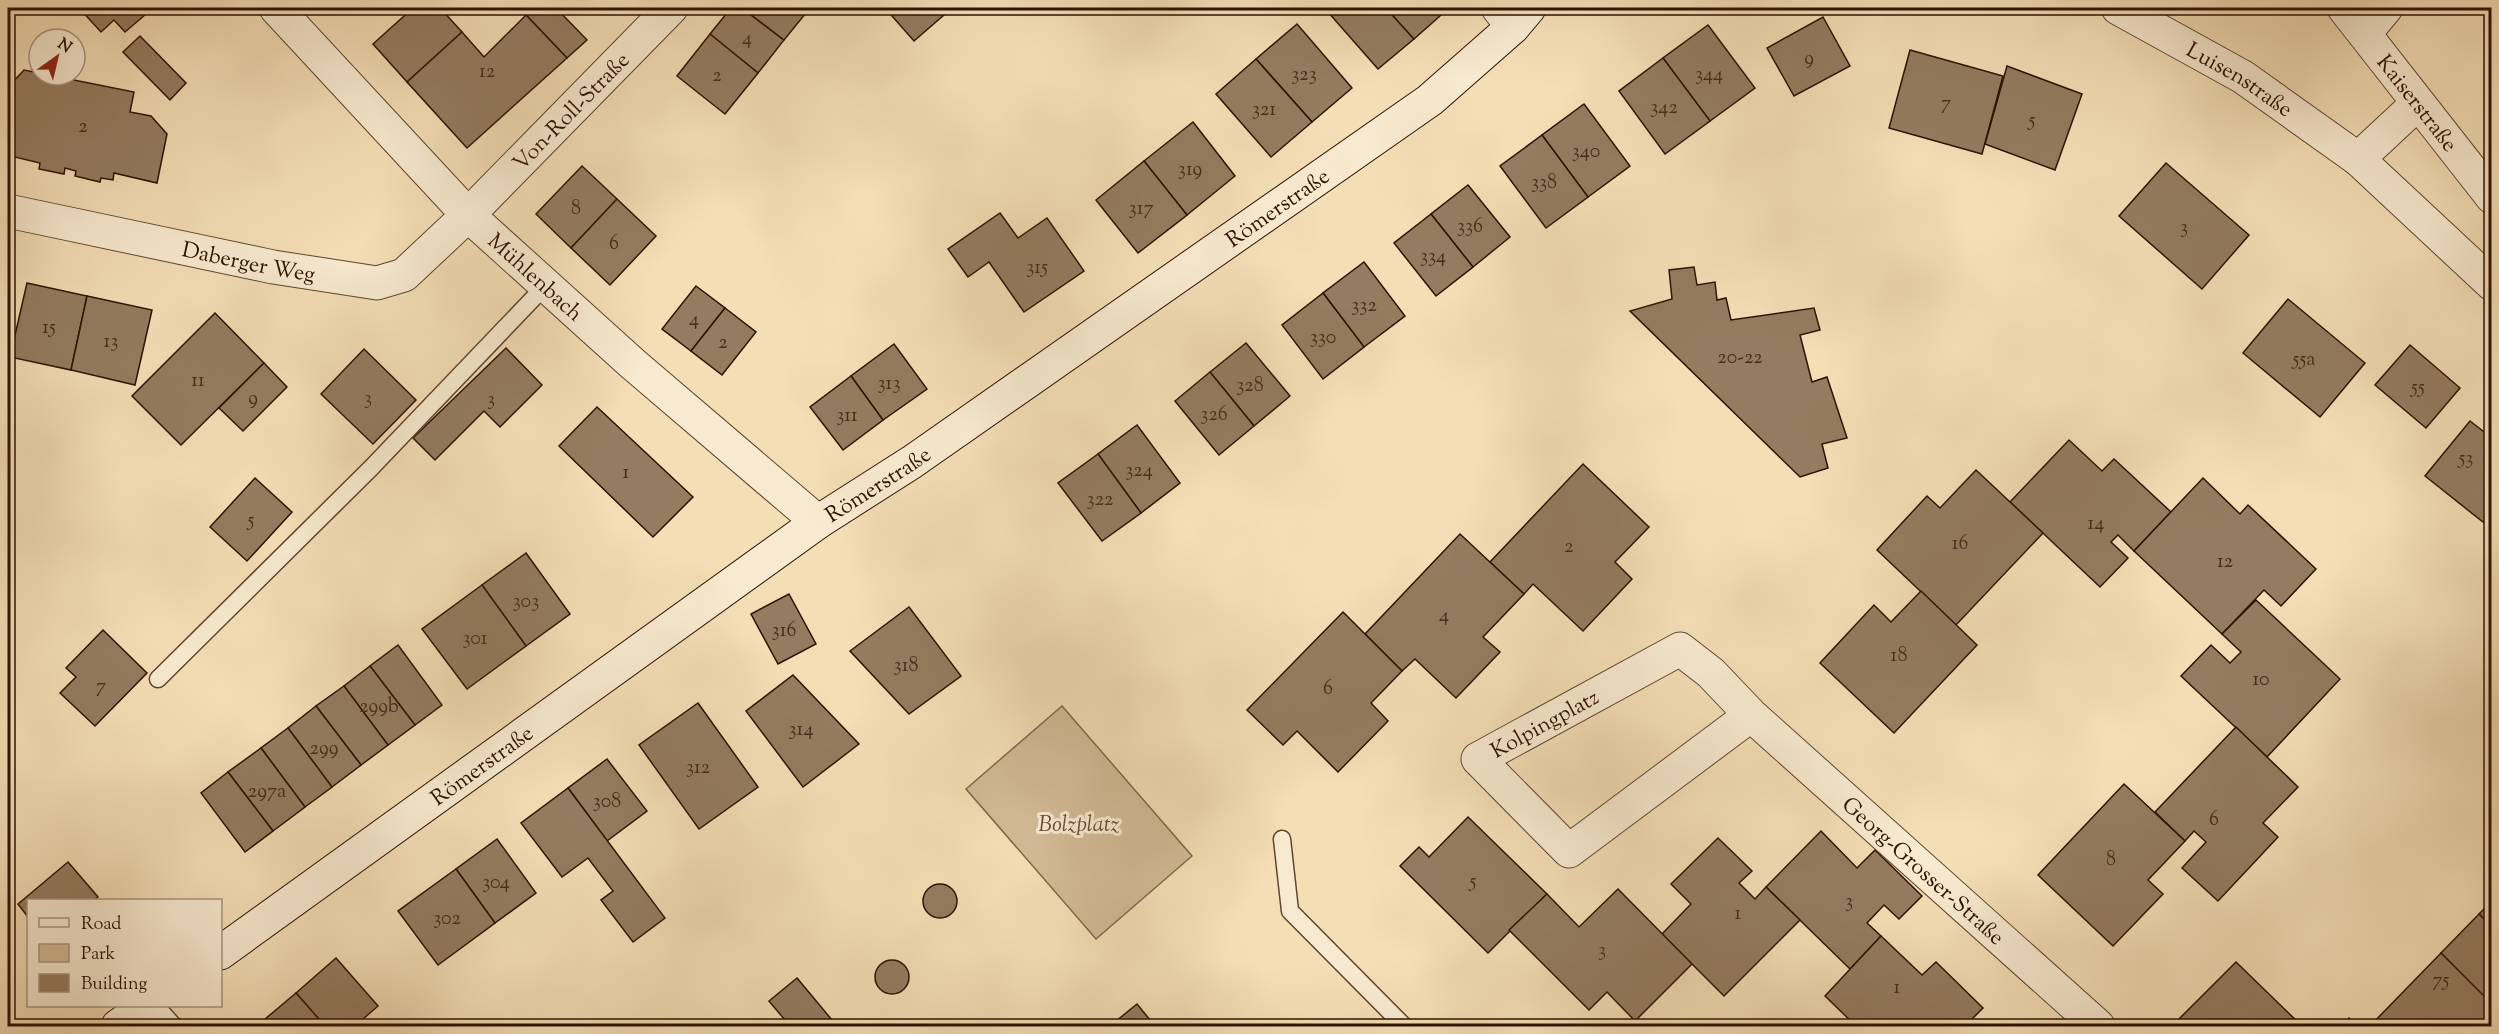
<svg xmlns="http://www.w3.org/2000/svg" width="2499" height="1034" font-family="'Sorts Mill Goudy',serif">
	<style>
		.green { fill: #d2bb97; stroke: #80664c; stroke-width: 1.5 }
		.building { fill: #947c60; stroke: #2d1202; stroke-width: 1.5 }
		.lines { fill: none; stroke-linecap: round; stroke-linejoin: round }
		.service-casing { stroke: #5f452f; stroke-width: 19 }
		.minor-casing { stroke: #5f452f; stroke-width: 35 }
		.secondary-casing { stroke: #2d1202; stroke-width: 35 }
		.service { stroke: #f8ead0; stroke-width: 16 }
		.minor { stroke: #f8ead0; stroke-width: 33 }
		.secondary { stroke: #f8ead0; stroke-width: 33 }
		.labels { text-anchor: middle; stroke-width: 6; stroke-linejoin: round; paint-order: stroke }
		.number-label { font-size: 20px; fill: #472c1a }
		.street-label { font-size: 22px; fill: #2d1202; stroke: #f8ead0 }
		.park-label { font-size: 22px; font-style: italic; fill: #674d36; stroke: #f8ead0 }
	</style>
	<rect width="100%" height="100%" fill="#f4deb6"/>
	<filter id="stains"><feTurbulence type="fractalNoise" baseFrequency=".00333" numOctaves="4"/><feColorMatrix values="0 0 0 0 .2 0 0 0 0 .09 0 0 0 0 .02 0 0 0 .5 -.17"/></filter>
	<radialGradient id="worn" r=".72"><stop offset=".6" stop-color="#630" stop-opacity="0"/><stop offset="1" stop-color="#630" stop-opacity=".3"/></radialGradient>
	<!-- green -->
	<polygon class="green" points="1062,706 1192,856 1096,939 966,789"/>
	<!-- building -->
	<g class="building">
		<polygon points="79,8 153,8 125,32 114,20 101,32"/>
		<polygon points="413,8 440,8 462,32 407,82 373,44"/>
		<polygon points="535,8 556,8 587,40 567,58 526,15"/>
		<polygon points="731,8 742,8 784,40 758,73 710,34"/>
		<polygon points="742,8 810,8 784,40"/>
		<polygon points="885,8 952,8 914,41"/>
		<polygon points="1333,8 1386,8 1414,39 1378,69 1328,12"/>
		<polygon points="1386,8 1449,8 1414,39"/>
		<polygon points="2485,8 2492,8 2492,28 2489,24"/>
		<polygon points="526,15 567,58 467,148 407,82 462,32 484,57"/>
		<polygon points="1823,17 1850,66 1794,96 1767,48"/>
		<polygon points="1297,24 1352,88 1312,122 1256,59"/>
		<polygon points="1708,25 1755,88 1710,121 1663,58"/>
		<polygon points="710,34 758,73 725,114 677,76"/>
		<polygon points="140,36 186,83 170,100 123,52"/>
		<polygon points="1910,50 2003,76 1982,154 1889,128"/>
		<polygon points="1663,58 1710,121 1665,154 1619,91"/>
		<polygon points="1256,59 1312,122 1271,157 1216,94"/>
		<polygon points="2007,66 2082,94 2055,170 1985,144"/>
		<polygon points="24,70 134,92 130,112 151,116 167,134 157,183 114,173 113,180 101,178 100,182 75,176 76,171 65,168 64,174 39,169 40,163 11,156 8,162 8,87"/>
		<polygon points="1584,104 1630,166 1588,197 1542,135"/>
		<polygon points="1193,122 1235,176 1187,215 1144,161"/>
		<polygon points="1542,135 1588,197 1546,228 1500,166"/>
		<polygon points="1144,161 1187,215 1138,253 1096,200"/>
		<polygon points="2166,163 2249,235 2202,289 2119,216"/>
		<polygon points="582,166 617,199 571,248 536,214"/>
		<polygon points="1468,185 1510,237 1473,267 1431,214"/>
		<polygon points="617,199 656,236 610,285 571,248"/>
		<polygon points="1000,213 1018,238 1047,218 1084,271 1024,312 989,262 968,277 948,249"/>
		<polygon points="1431,214 1473,267 1436,296 1394,243"/>
		<polygon points="1364,262 1405,316 1364,347 1323,293"/>
		<polygon points="1694,267 1697,285 1715,282 1717,300 1726,298 1731,320 1814,308 1820,330 1800,335 1812,382 1827,377 1847,438 1822,444 1828,468 1800,477 1630,311 1672,299 1669,270"/>
		<polygon points="27,283 87,296 71,370 10,357"/>
		<polygon points="696,286 725,308 691,351 662,329"/>
		<polygon points="1323,293 1364,347 1323,379 1282,325"/>
		<polygon points="87,296 152,310 135,385 71,370"/>
		<polygon points="2288,299 2365,363 2320,417 2243,353"/>
		<polygon points="725,308 756,332 722,375 691,351"/>
		<polygon points="215,313 264,363 181,445 132,396"/>
		<polygon points="1246,343 1290,396 1254,426 1210,372"/>
		<polygon points="894,344 927,389 883,420 851,376"/>
		<polygon points="2410,345 2460,388 2426,428 2375,385"/>
		<polygon points="506,348 542,385 500,427 484,411 435,460 413,438"/>
		<polygon points="364,349 416,400 373,444 321,394"/>
		<polygon points="264,363 287,387 243,431 219,408"/>
		<polygon points="1210,372 1254,426 1219,455 1175,401"/>
		<polygon points="851,376 883,420 843,450 810,407"/>
		<polygon points="597,407 693,497 653,537 559,446"/>
		<polygon points="2470,421 2492,438 2492,522 2488,526 2425,476"/>
		<polygon points="1137,425 1180,483 1141,513 1098,454"/>
		<polygon points="2069,440 2102,471 2114,459 2171,512 2134,551 2118,535 2111,542 2128,558 2100,587 2010,502"/>
		<polygon points="1098,454 1141,513 1102,541 1058,483"/>
		<polygon points="1583,464 1649,527 1615,562 1632,579 1583,631 1533,584 1524,594 1490,562"/>
		<polygon points="1976,470 2043,533 1956,625 1877,550 1927,496 1940,508"/>
		<polygon points="255,478 292,512 247,561 210,527"/>
		<polygon points="2203,478 2240,514 2248,505 2316,569 2281,606 2264,590 2222,634 2134,551"/>
		<polygon points="1460,534 1524,594 1483,637 1500,652 1456,698 1415,659 1402,671 1365,634"/>
		<polygon points="526,553 570,614 526,646 482,585"/>
		<polygon points="482,585 526,646 467,689 422,629"/>
		<polygon points="1921,591 1977,645 1894,733 1820,663 1874,605 1891,622"/>
		<polygon points="789,594 816,644 778,664 751,614"/>
		<polygon points="2256,600 2340,679 2267,757 2181,676 2211,645 2230,663 2241,652 2222,634"/>
		<polygon points="909,607 961,676 909,714 850,651"/>
		<polygon points="1343,612 1402,671 1371,703 1388,721 1338,772 1297,731 1283,745 1247,710"/>
		<polygon points="103,630 147,673 95,726 60,693 76,677 66,668"/>
		<polygon points="398,645 442,705 415,725 370,666"/>
		<polygon points="370,666 415,725 388,745 344,686"/>
		<polygon points="793,675 859,744 803,787 746,711"/>
		<polygon points="344,686 388,745 361,765 316,706"/>
		<polygon points="698,703 758,787 699,829 639,745"/>
		<polygon points="316,706 361,765 332,787 288,728"/>
		<polygon points="2236,727 2298,787 2263,823 2278,837 2218,901 2182,868 2206,842 2194,831 2185,841 2155,812"/>
		<polygon points="288,728 332,787 305,807 261,748"/>
		<polygon points="261,748 305,807 273,831 228,772"/>
		<polygon points="607,759 647,811 607,841 568,788"/>
		<polygon points="228,772 273,831 245,852 201,793"/>
		<polygon points="2124,784 2185,841 2148,880 2163,894 2113,946 2038,875"/>
		<polygon points="568,788 665,918 633,942 601,900 613,891 588,858 562,877 521,823"/>
		<polygon points="1468,817 1547,894 1488,953 1400,866 1419,847 1429,857"/>
		<polygon points="1821,831 1857,868 1875,850 1922,896 1899,919 1884,905 1867,923 1881,936 1850,969 1766,887"/>
		<polygon points="1718,838 1752,871 1739,883 1755,899 1766,887 1800,920 1724,996 1662,934 1691,904 1671,884"/>
		<polygon points="497,839 536,893 495,923 456,869"/>
		<polygon points="68,862 98,897 94,900 28,900 28,917 18,904"/>
		<polygon points="456,869 495,923 438,965 398,911"/>
		<circle cx="940" cy="901" r="17"/>
		<polygon points="1618,889 1692,964 1635,1021 1607,992 1589,1010 1509,930 1547,894 1579,927"/>
		<polygon points="2492,901 2492,927 2479,914"/>
		<polygon points="2479,914 2492,927 2491,1004 2441,953"/>
		<polygon points="1881,936 1922,975 1936,962 1983,1008 1965,1026 1942,1026 1939,1024 1937,1026 1856,1026 1825,996"/>
		<polygon points="2441,953 2492,1004 2492,1026 2370,1026"/>
		<polygon points="336,958 378,1006 355,1026 325,1026 296,993"/>
		<circle cx="892" cy="977" r="17"/>
		<polygon points="2236,962 2302,1026 2187,1026 2179,1019"/>
		<polygon points="797,978 837,1026 790,1026 769,1001"/>
		<polygon points="296,993 325,1026 259,1026 258,1025"/>
		<polygon points="1137,1004 1155,1026 1110,1026"/>
		<polygon points="2349,1018 2357,1026 2341,1026"/>
	</g>
	<g class="lines">
		<!-- service casing -->
		<g class="service-casing">
			<g id="service">
				<polyline points="158,679 371,468 546,285"/>
				<polyline points="1282,839 1290,911 1404,1026"/>
				<polyline points="156,1006 174,1026"/>
			</g>
		</g>
		<!-- minor casing -->
		<g class="minor-casing">
			<g id="minor">
				<path id="s1" d="M276,8L468,215L633,364L818,522"/>
				<polyline points="1498,8 1513,27"/>
				<path id="s2" d="M2118,8L2243,77L2358,159L2492,284"/>
				<path id="s3" d="M2344,8L2492,197"/>
				<polyline points="2365,33 2386,8"/>
				<polyline points="2358,159 2418,103"/>
				<path id="s4" d="M8,211L273,267L377,283L404,275L468,215L671,8"/>
				<path id="s5" d="M1751,715L1569,851L1478,759L1680,649L1711,673L1751,715L2098,1026"/>
			</g>
		</g>
		<!-- secondary casing -->
		<g class="secondary-casing">
			<g id="secondary">
				<path id="s6" d="M220,953L818,522L912,462L1430,100L1513,27L1529,8"/>
				<polyline points="118,1026 146,1006"/>
			</g>
		</g>
		<!-- service -->
		<use href="#service" class="service"/>
		<!-- minor -->
		<use href="#minor" class="minor"/>
		<!-- secondary -->
		<use href="#secondary" class="secondary"/>
	</g>
	<g class="labels">
		<!-- number labels -->
		<g class="number-label">
			<text x="747" y="44">4</text>
			<text x="1809" y="64">9</text>
			<text x="487" y="77">12</text>
			<text x="1304" y="80">323</text>
			<text x="1709" y="80">344</text>
			<text x="717" y="81">2</text>
			<text x="1946" y="109">7</text>
			<text x="1664" y="113">342</text>
			<text x="1264" y="115">321</text>
			<text x="2032" y="126">5</text>
			<text x="83" y="132">2</text>
			<text x="1586" y="157">340</text>
			<text x="1190" y="175">319</text>
			<text x="1544" y="188">338</text>
			<text x="576" y="214">8</text>
			<text x="1141" y="214">317</text>
			<text x="1470" y="232">336</text>
			<text x="2184" y="233">3</text>
			<text x="614" y="249">6</text>
			<text x="1433" y="262">334</text>
			<text x="1037" y="273">315</text>
			<text x="1364" y="311">332</text>
			<text x="694" y="325">4</text>
			<text x="49" y="333">15</text>
			<text x="1323" y="343">330</text>
			<text x="111" y="347">13</text>
			<text x="723" y="348">2</text>
			<text x="1740" y="363">20-22</text>
			<text x="2304" y="365">55a</text>
			<text x="198" y="386">11</text>
			<text x="889" y="389">313</text>
			<text x="1250" y="391">328</text>
			<text x="2418" y="393">55</text>
			<text x="253" y="404">9</text>
			<text x="368" y="404">3</text>
			<text x="491" y="405">3</text>
			<text x="1214" y="420">326</text>
			<text x="847" y="421">311</text>
			<text x="2466" y="464">53</text>
			<text x="1139" y="476">324</text>
			<text x="626" y="478">1</text>
			<text x="1100" y="505">322</text>
			<text x="251" y="526">5</text>
			<text x="2096" y="529">14</text>
			<text x="1960" y="549">16</text>
			<text x="1569" y="552">2</text>
			<text x="2225" y="567">12</text>
			<text x="526" y="607">303</text>
			<text x="1444" y="621">4</text>
			<text x="784" y="636">316</text>
			<text x="475" y="644">301</text>
			<text x="1899" y="661">18</text>
			<text x="906" y="671">318</text>
			<text x="2261" y="685">10</text>
			<text x="101" y="692">7</text>
			<text x="1328" y="694">6</text>
			<text x="379" y="712">299b</text>
			<text x="801" y="735">314</text>
			<text x="324" y="754">299</text>
			<text x="698" y="773">312</text>
			<text x="267" y="797">297a</text>
			<text x="607" y="807">308</text>
			<text x="2214" y="825">6</text>
			<text x="2111" y="865">8</text>
			<text x="1473" y="887">5</text>
			<text x="496" y="888">304</text>
			<text x="1849" y="907">3</text>
			<text x="1738" y="919">1</text>
			<text x="447" y="924">302</text>
			<text x="1602" y="956">3</text>
			<text x="2441" y="986">75</text>
			<text x="1897" y="993">1</text>
		</g>
		<!-- street labels -->
		<g class="street-label">
			<text dy="8" stroke="none"><textPath href="#s2" startOffset="141">Luisenstraße</textPath></text>
			<text dy="8" stroke="none"><textPath href="#s3" startOffset="120">Kaiserstraße</textPath></text>
			<text dy="8" stroke="none"><textPath href="#s4" startOffset="638">Von-Roll-Straße</textPath></text>
			<text dy="8" stroke="none"><textPath href="#s6" startOffset="1294">Römerstraße</textPath></text>
			<text dy="8" stroke="none"><textPath href="#s4" startOffset="246">Daberger Weg</textPath></text>
			<text dy="8" stroke="none"><textPath href="#s1" startOffset="374">Mühlenbach</textPath></text>
			<text dy="8" stroke="none"><textPath href="#s6" startOffset="808">Römerstraße</textPath></text>
			<text dy="8" stroke="none"><textPath href="#s5" startOffset="432">Kolpingplatz</textPath></text>
			<text dy="8" stroke="none"><textPath href="#s6" startOffset="322">Römerstraße</textPath></text>
			<text dy="8" stroke="none"><textPath href="#s5" startOffset="916">Georg-Grosser-Straße</textPath></text>
		</g>
		<!-- park labels -->
		<g class="park-label">
			<text x="1079" y="831">Bolzplatz</text>
		</g>
	</g>
	<!-- margin -->
	<rect width="2499" height="1034" fill="none" stroke="#f4deb6" stroke-width="30"/>
	<rect x="9" y="9" width="2481" height="1016" fill="none" stroke="#2d1202" stroke-width="3"/>
	<rect x="15" y="15" width="2469" height="1004" fill="none" stroke="#2d1202" stroke-width="1.5"/>
	<!-- legend -->
	<rect x="27" y="899" width="195" height="108" fill="#f8ead0" stroke="#a7947e" stroke-width="1.5"/>
	<rect x="39" y="918" width="30" height="9" fill="#f8ead0" stroke="#a7947e" stroke-width="1.5"/>
	<text x="81" y="929" font-size="18" fill="#2d1202">Road</text>
	<rect x="39" y="944" width="30" height="18" fill="#d2bb97" stroke="#a7947e" stroke-width="1.5"/>
	<text x="81" y="959" font-size="18" fill="#2d1202">Park</text>
	<rect x="39" y="974" width="30" height="18" fill="#947c60" stroke="#a7947e" stroke-width="1.5"/>
	<text x="81" y="989" font-size="18" fill="#2d1202">Building</text>
	<!-- north arrow -->
	<g transform="translate(57 57) rotate(34)"><circle r="28" fill="#f8ead0" stroke="#a7947e" stroke-width="1.5"/>
	<path d="M0-4.5L10 22L0 15L-10 22Z" fill="#8f2418"/>
	<text y="-9" font-size="16" font-weight="bold" text-anchor="middle" fill="#2d1202">N</text>
	</g>
	<rect width="100%" height="100%" filter="url(#stains)"/>
	<rect width="100%" height="100%" fill="url(#worn)"/>
</svg>
